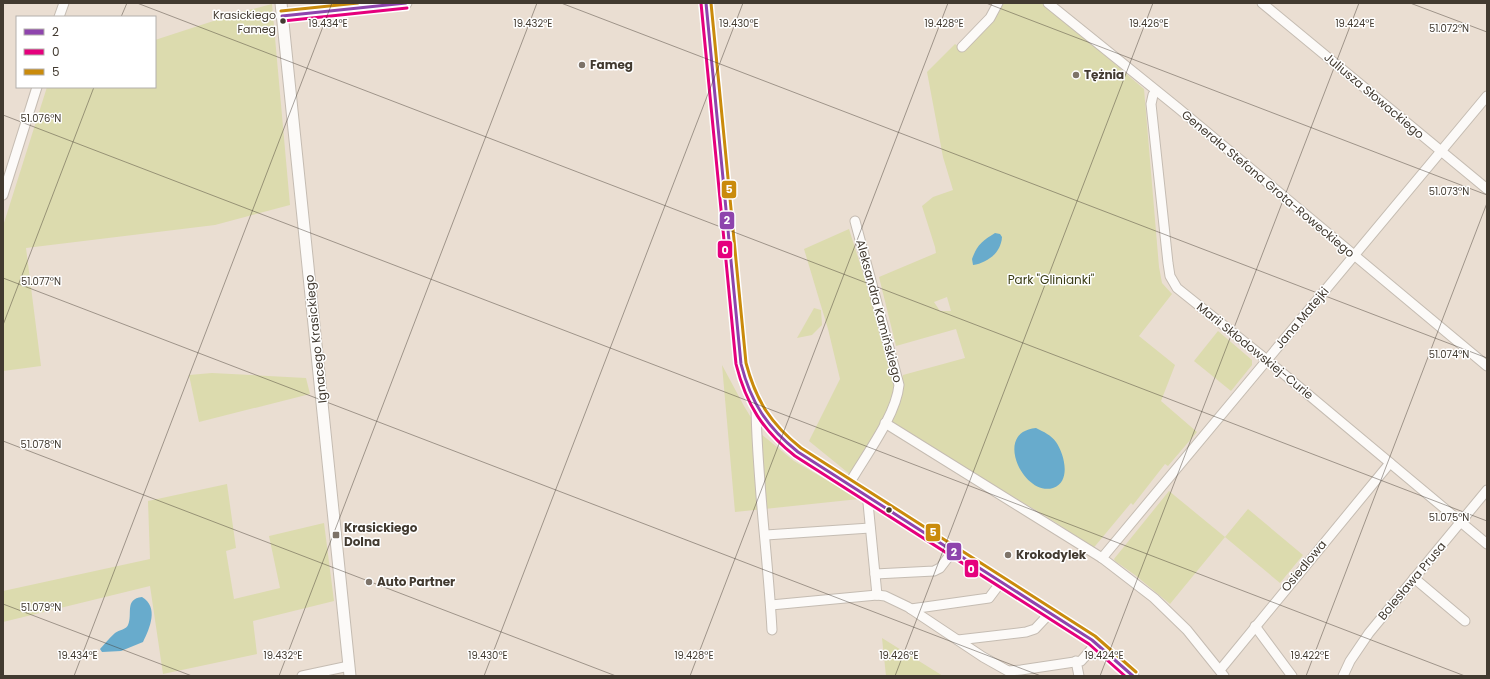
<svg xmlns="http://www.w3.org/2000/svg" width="1490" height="679" font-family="Poppins,sans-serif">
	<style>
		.green { fill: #dcdbae; fill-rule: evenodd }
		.water { fill: #68abcc }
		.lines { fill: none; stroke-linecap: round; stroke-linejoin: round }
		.minor-casing { stroke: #c5bcb2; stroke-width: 11 }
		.tertiary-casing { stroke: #c5bcb2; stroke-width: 13 }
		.minor { stroke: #fcfaf8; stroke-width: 9 }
		.tertiary { stroke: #fcfaf8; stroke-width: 11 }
		.bus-1-casing { stroke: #fff; stroke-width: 6 }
		.bus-2-casing { stroke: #fff; stroke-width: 6 }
		.bus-3-casing { stroke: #fff; stroke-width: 6 }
		.bus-1 { stroke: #8e44ad; stroke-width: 3 }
		.bus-2 { stroke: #e5007d; stroke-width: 3 }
		.bus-3 { stroke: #ca8b0c; stroke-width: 3 }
		.ticks { fill: none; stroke: #423a30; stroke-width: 1; stroke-opacity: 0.45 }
		.bus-dot { fill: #423a30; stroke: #fff; stroke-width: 1.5 }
		.poi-dot { fill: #7d7369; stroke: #fff; stroke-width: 1.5 }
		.labels { text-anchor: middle; stroke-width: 3; stroke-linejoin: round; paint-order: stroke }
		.bus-label { font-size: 11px; fill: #423a30; stroke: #fff; text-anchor: end }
		.poi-label { font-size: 12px; font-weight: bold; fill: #423a30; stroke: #fff; text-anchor: start }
		.street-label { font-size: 12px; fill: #423a30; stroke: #fff }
		.park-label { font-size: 12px; fill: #393c14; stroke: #fff }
		.ticks-label { font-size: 10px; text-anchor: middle; fill: #423a30; stroke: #fff; stroke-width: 3; stroke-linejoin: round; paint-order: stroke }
		.line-badge { stroke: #fff; stroke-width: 1.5 }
		.badge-label { font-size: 11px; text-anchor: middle; font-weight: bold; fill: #fff }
	</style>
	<rect width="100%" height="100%" fill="#eaded2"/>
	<!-- green -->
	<g class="green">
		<path d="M1002,3H1044L1144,89L1159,267L1162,283L1172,294L1139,336L1175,365L1161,401L1197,432L1168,466L1165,464L1133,505L1131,503L1091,551L1087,543L1044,515L889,423L903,375L965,358L956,329L896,346L879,277L936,253L935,247L922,206L933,197L953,190L943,157L927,72L955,44L965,51ZM947,297L951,311H940L934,302Z"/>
		<polygon points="272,4 290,205 215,225 26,248 41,366 3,371 3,226 47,87 155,87 155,40 241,12"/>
		<polygon points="849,229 871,298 896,385 891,405 852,476 809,441 840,379 828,329 804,249"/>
		<polygon points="814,308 821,310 822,325 812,335 797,338"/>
		<polygon points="1218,331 1252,360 1252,365 1231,391 1194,361"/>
		<polygon points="722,365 744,406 761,434 794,461 859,499 735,512"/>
		<polygon points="212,373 306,378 310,394 199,422 189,375"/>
		<polygon points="227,484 236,548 226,551 234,599 280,588 269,536 324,523 334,601 253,621 257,654 163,674 150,586 3,622 3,591 150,559 148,501"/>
		<polygon points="1169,491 1225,537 1248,509 1303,555 1280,583 1225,537 1170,604 1135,575 1115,561 1114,559"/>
		<polygon points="882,638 943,676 886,676"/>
	</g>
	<!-- water -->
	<g class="water">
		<path d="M995,233L1000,234L1002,237C1001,253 987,263 973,265L972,259C977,245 982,241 995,233Z"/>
		<path d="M1036,428C1044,432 1051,435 1056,442C1064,453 1072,482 1053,488C1024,497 992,432 1036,428Z"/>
		<path d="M142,597C159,607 150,628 143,642L121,651L102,652L100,649C105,644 109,638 115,633C119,630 127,629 128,625C133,614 124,599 142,597Z"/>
	</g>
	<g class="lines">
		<!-- minor casing -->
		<g class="minor-casing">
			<g id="minor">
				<polyline points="1048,3 1178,108 1487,366"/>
				<polyline points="1262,3 1487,189"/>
				<polyline points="59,17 64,3"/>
				<polyline points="962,47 990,18 998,3"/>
				<polyline points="1156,91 1153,95 1151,104 1168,263 1170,276 1177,288 1267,360 1487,544"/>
				<polyline points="3,195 37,87"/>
				<path d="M756,407C757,480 768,556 772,630"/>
				<polyline points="885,423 1102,558 1154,598 1187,630 1224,676"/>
				<path d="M849,484C865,456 896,416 899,385L855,221"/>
				<polyline points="871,498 868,503 877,595"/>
				<polyline points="766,535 870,528"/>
				<polyline points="1102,558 1487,96"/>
				<polyline points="875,574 934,571 940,568 953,551"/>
				<polyline points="1414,578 1465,621"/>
				<polyline points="771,605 877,595 885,596 908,607 983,657 1008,671 1021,670 1081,661 1096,644"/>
				<polyline points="911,609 989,598 1001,582"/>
				<polyline points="1255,626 1292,676"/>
				<polyline points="958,640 1026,632 1035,629 1050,613"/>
				<polyline points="1076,661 1079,676"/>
				<polyline points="1220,670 1390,463"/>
				<polyline points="302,676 349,666"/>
				<polyline points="1343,676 1350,661 1369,633 1487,490"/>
			</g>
		</g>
		<!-- tertiary casing -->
		<g class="tertiary-casing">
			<g id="tertiary">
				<polyline points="281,3 350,676"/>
				<path d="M706,3L741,364C750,403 766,428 798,452L1092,640L1133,676"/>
				<polyline points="282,16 406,3"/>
			</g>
		</g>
		<!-- minor -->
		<use href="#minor" class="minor"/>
		<!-- tertiary -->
		<use href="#tertiary" class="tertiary"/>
		<!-- bus-1 casing -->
		<g class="bus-1-casing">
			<g id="bus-1">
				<path d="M706,3L741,364C751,403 767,427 798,452L1092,640L1133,676"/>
				<polyline points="282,16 406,3"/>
			</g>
		</g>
		<!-- bus-2 casing -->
		<g class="bus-2-casing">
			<g id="bus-2">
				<path d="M701,3L736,364C746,404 763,431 795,456L1089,644L1125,676"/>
				<polyline points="283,21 407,8"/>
			</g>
		</g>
		<!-- bus-3 casing -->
		<g class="bus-3-casing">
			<g id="bus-3">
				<path d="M711,3L746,363C756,401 771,424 801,448L1095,636L1136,672"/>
				<polyline points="281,11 358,3"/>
			</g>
		</g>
		<!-- bus-1 -->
		<use href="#bus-1" class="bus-1"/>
		<!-- bus-2 -->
		<use href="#bus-2" class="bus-2"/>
		<!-- bus-3 -->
		<use href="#bus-3" class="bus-3"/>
	</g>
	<!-- ticks -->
	<path class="ticks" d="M137,3L1487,521M561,3L1487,358M986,3L1487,195M1410,3L1487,32M121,17L127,3M3,115L1465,676M3,278L1041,676M3,325L94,87M3,441L616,676M3,604L192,676M74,676L332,3M279,676L537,3M484,676L743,3M690,676L948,3M895,676L1153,3M1100,676L1359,3M1306,676L1487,203"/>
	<!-- markers -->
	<g class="bus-dot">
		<circle cx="283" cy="21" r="3.5"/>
		<circle cx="889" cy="510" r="3.5"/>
	</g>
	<g class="poi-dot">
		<circle cx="582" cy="65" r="4"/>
		<circle cx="1076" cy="75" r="4"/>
		<rect x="332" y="531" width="8" height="8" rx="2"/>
		<circle cx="1008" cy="555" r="4"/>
		<circle cx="369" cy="582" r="4"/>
	</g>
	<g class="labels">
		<!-- bus labels -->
		<g class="bus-label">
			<text x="276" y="19">Krasickiego<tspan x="276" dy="14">Fameg</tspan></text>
		</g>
		<!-- poi labels -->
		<g class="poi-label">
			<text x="590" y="69">Fameg</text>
			<text x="1084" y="79">Tężnia</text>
			<text x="344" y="532">Krasickiego<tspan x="344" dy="14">Dolna</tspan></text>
			<text x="1016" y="559">Krokodylek</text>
			<text x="377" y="586">Auto Partner</text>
		</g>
		<!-- street labels -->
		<g class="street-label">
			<text transform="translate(1374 96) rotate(40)" y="4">Juliusza Słowackiego</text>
			<text transform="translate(1268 184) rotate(40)" y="4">Generała Stefana Grota-Roweckiego</text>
			<text transform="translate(879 311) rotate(75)" y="4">Aleksandra Kamińskiego</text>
			<text transform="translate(1302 318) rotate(-50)" y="4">Jana Matejki</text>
			<text transform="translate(316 339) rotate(-96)" y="4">Ignacego Krasickiego</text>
			<text transform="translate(1255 351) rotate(39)" y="4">Marii Skłodowskiej-Curie</text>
			<text transform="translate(1304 566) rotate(-50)" y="4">Osiedlowa</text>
			<text transform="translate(1412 581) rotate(-50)" y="4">Bolesława Prusa</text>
		</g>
		<!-- park labels -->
		<g class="park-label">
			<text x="1051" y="284">Park "Glinianki"</text>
		</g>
	</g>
	<g class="ticks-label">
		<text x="1149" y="27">19.426°E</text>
		<text x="1355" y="27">19.424°E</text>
		<text x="328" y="27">19.434°E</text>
		<text x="533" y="27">19.432°E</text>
		<text x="739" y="27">19.430°E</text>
		<text x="944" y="27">19.428°E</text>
		<text x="1449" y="32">51.072°N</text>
		<text x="41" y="122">51.076°N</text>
		<text x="1449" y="195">51.073°N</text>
		<text x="41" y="285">51.077°N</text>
		<text x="1449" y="358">51.074°N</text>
		<text x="41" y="448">51.078°N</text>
		<text x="1449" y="521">51.075°N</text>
		<text x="41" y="611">51.079°N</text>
		<text x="78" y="659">19.434°E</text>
		<text x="283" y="659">19.432°E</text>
		<text x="488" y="659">19.430°E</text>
		<text x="694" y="659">19.428°E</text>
		<text x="899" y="659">19.426°E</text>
		<text x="1104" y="659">19.424°E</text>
		<text x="1310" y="659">19.422°E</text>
	</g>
	<g class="line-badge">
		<rect x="721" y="180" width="16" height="19" rx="4" fill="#ca8b0c"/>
		<rect x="719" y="211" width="16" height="19" rx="4" fill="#8e44ad"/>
		<rect x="717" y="240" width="16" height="19" rx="4" fill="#e5007d"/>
		<rect x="925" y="523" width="16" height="19" rx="4" fill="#ca8b0c"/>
		<rect x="946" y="542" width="16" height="19" rx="4" fill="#8e44ad"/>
		<rect x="964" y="559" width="15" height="19" rx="4" fill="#e5007d"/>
	</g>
	<g class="badge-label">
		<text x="729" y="193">5</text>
		<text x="727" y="224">2</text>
		<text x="725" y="254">0</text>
		<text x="933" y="536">5</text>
		<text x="954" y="556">2</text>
		<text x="971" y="573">0</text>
	</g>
	<!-- border -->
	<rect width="1490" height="679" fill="none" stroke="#423a30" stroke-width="8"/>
	<!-- legend -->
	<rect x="16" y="16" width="140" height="72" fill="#ffffff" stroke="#b3b0ac"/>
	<rect x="24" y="29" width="20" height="6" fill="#8e44ad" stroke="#b3b0ac"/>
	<text x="52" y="36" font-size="12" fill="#423a30">2</text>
	<rect x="24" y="49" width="20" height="6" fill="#e5007d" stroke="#b3b0ac"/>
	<text x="52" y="56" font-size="12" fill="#423a30">0</text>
	<rect x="24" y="69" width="20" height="6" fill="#ca8b0c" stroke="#b3b0ac"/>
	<text x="52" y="76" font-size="12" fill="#423a30">5</text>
</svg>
